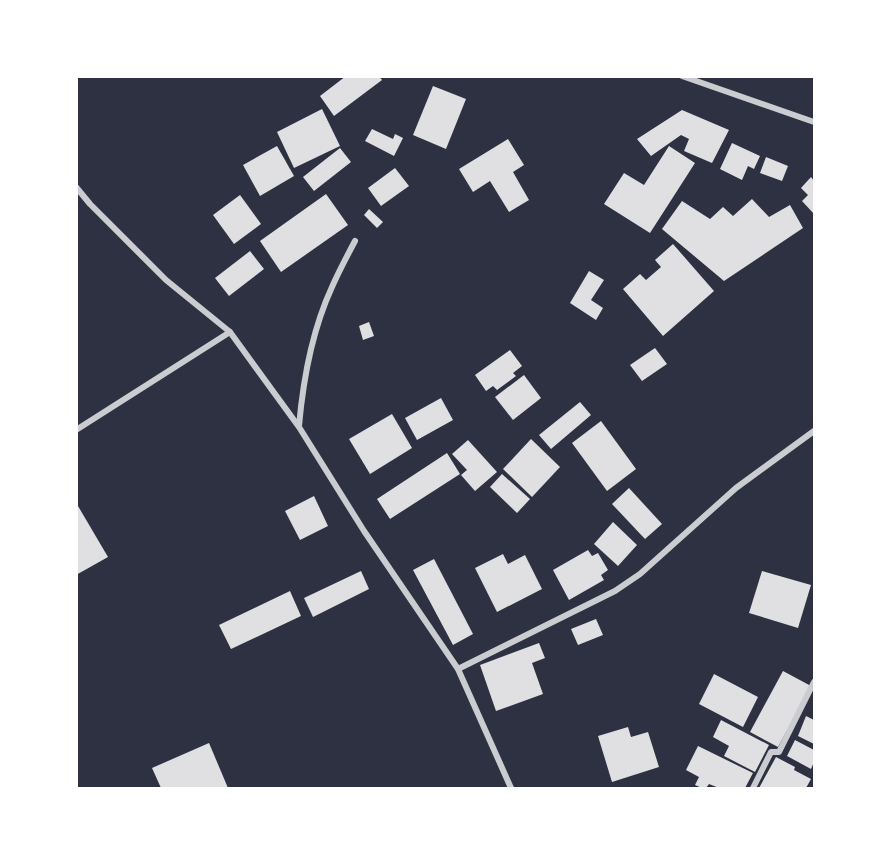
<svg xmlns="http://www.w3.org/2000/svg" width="891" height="865" font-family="'PT Sans Narrow',sans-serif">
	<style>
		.building { fill: #e0e0e3 }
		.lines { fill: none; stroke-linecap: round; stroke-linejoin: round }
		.minor { stroke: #caccd0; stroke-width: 6 }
	</style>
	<rect width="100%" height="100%" fill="#2d3142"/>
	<!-- building -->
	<g class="building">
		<polygon points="346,76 379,76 382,80 334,116 320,96"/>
		<polygon points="433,86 466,99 446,149 413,135"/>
		<polygon points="322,109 340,146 294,168 277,132"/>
		<polygon points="682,110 729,130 712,163 684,151 689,139 681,135 651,156 637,139"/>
		<polygon points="372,129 393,139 395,134 403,138 394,156 365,141"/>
		<polygon points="508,139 524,165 513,172 529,200 509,212 490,181 473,192 459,169"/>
		<polygon points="732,143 760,156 754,169 748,166 742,180 720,169"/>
		<polygon points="277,146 294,176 260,196 243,165"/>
		<polygon points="669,146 695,163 650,233 604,204 624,173 644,185"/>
		<polygon points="340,148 351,162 314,191 303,177"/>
		<polygon points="766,157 788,166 782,181 760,173"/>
		<polygon points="395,168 409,186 381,206 368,188"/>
		<polygon points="811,177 814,181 814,214 802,201 808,195 801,188"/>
		<polygon points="326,194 348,225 281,272 260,241"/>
		<polygon points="240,195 261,224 234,244 213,215"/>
		<polygon points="752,199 769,217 790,205 803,228 724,281 662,229 682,201 710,219 723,207 733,216"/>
		<polygon points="369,209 383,222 377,228 364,215"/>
		<polygon points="673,244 714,291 663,336 623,289 640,274 646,280 661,267 655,260"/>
		<polygon points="250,251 264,269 229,296 215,278"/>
		<polygon points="589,271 604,280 591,300 603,308 596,320 570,303"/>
		<polygon points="369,322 374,336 363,340 359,326"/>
		<polygon points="655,348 667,364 642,381 630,365"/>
		<polygon points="510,350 522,366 513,373 516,376 497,390 493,386 486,391 475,375"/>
		<polygon points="524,375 541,398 513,420 495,397"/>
		<polygon points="441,398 453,420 417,440 405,418"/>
		<polygon points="580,402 591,415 551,449 539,435"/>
		<polygon points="392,414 412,448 370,474 349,439"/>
		<polygon points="601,421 636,469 607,491 572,443"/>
		<polygon points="531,439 560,467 532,497 503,469"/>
		<polygon points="468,440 497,472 475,491 461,475 467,470 452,454"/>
		<polygon points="447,453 460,474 390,519 377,499"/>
		<polygon points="502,474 530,499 517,513 490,487"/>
		<polygon points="629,488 662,524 645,539 612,504"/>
		<polygon points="314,496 328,526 300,540 285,511"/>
		<polygon points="78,506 108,557 76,575 76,507"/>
		<polygon points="613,522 637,545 618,566 594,544"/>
		<polygon points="588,550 592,556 598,553 608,570 601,575 604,580 569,600 553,570"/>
		<polygon points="503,554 508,564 525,555 542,589 497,612 475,568"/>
		<polygon points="434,559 473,634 453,645 413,570"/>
		<polygon points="361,571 369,589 313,617 304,598"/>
		<polygon points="762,571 811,585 798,628 749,613"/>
		<polygon points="290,591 301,616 231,649 219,625"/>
		<polygon points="596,619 603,635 578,645 571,629"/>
		<polygon points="539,643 545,658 532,663 543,694 496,711 480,665"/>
		<polygon points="783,671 811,686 778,747 750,732"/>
		<polygon points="714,674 758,697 743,727 699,704"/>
		<polygon points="806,716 814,720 814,744 798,736"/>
		<polygon points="721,720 769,745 755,772 724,756 729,746 713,737"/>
		<polygon points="628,727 631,737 648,732 659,767 612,782 598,736"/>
		<polygon points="795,740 814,750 814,762 811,769 787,756"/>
		<polygon points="209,743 228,788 161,788 152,768"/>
		<polygon points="698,746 753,773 745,788 719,788 709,784 706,788 702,788 695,785 699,777 686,770"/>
		<polygon points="776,757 795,767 794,770 811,779 806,788 759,788"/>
	</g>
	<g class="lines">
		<!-- minor -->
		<g class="minor">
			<polyline points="682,76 814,122"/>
			<polyline points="76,187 90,204 166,280 230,332 299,427 364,531 458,669 511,788"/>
			<path d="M299,426C303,381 313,328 332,287C339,271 347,256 355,241"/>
			<polyline points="76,430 230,332"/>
			<polyline points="458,669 615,591 640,574 736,488 814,431"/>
			<polyline points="753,788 771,752 779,752 814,682"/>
		</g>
	</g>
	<!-- border -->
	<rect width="891" height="865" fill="none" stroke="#ffffff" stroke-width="156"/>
</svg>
